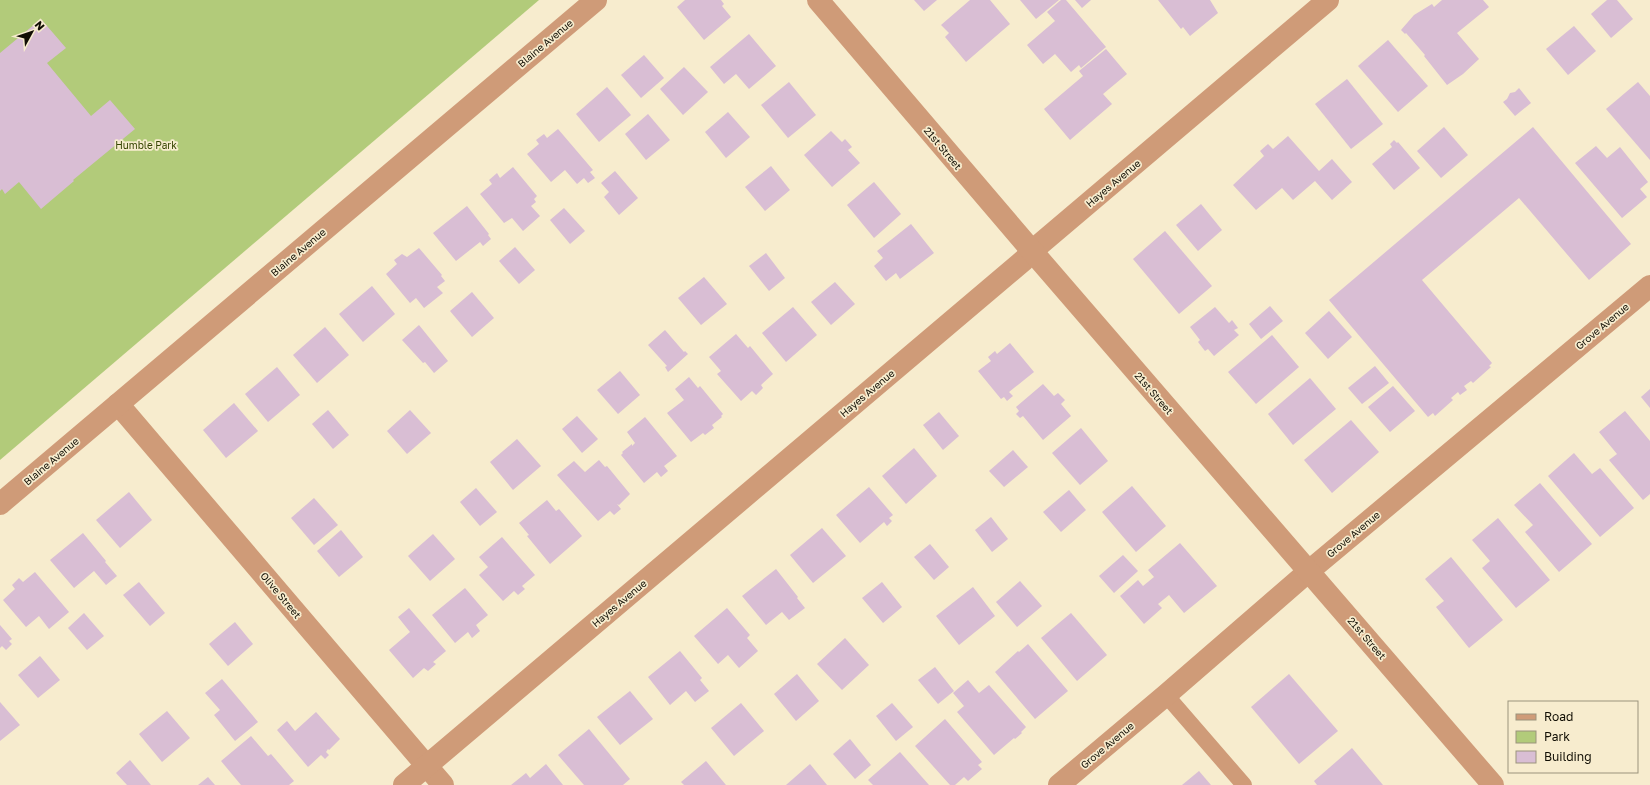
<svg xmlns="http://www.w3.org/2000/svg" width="1650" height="785" font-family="'Golos Text',sans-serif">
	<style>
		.green { fill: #b2cb7a }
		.building { fill: #d9bed4 }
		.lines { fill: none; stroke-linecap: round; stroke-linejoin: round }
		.service { stroke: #cf9b78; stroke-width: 16 }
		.minor { stroke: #cf9b78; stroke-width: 22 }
		.tertiary { stroke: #cf9b78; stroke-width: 22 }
		.labels { text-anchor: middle; stroke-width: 3.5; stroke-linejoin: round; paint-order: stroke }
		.street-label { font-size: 10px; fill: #110e04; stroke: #f7ecce }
		.park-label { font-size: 10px; fill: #364502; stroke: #f7ecce }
	</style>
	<rect width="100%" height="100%" fill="#f7ecce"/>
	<!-- green -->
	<polygon class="green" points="0,0 539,0 0,460"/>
	<!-- building -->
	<g class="building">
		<polygon points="685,0 721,0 724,4 722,6 731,17 704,40 677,7"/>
		<polygon points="914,0 937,0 924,11"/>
		<polygon points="970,0 990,0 1010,24 966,62 945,37 949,33 941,25"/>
		<polygon points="1020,0 1059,0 1036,19"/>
		<polygon points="1061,0 1066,0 1106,47 1081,68 1079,65 1071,72 1055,54 1043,64 1027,45 1055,21 1047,12"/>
		<polygon points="1075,0 1091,0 1082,8"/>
		<polygon points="1158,0 1210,0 1218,13 1190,36 1183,27 1181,29"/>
		<polygon points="1442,0 1483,0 1489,7 1457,33 1479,59 1463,74 1447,85 1424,56 1425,55 1406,33 1405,34 1401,30 1414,15 1432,4 1434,7"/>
		<polygon points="1607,0 1617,0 1633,19 1611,38 1591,14"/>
		<polygon points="41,19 66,48 47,63 91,116 110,100 135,129 73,180 74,181 41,209 19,182 5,194 2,189 0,191 0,53"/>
		<polygon points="1574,26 1596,51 1568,75 1546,49"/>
		<polygon points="749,34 776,66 749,89 736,74 724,84 710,67"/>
		<polygon points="1388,40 1428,86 1398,112 1358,66"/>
		<polygon points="1106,49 1127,74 1103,94 1112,104 1070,140 1044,109 1083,76 1079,71"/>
		<polygon points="644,55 664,78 641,98 621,75"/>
		<polygon points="684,67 708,92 683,115 660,89"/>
		<polygon points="1347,79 1383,124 1351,149 1315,104"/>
		<polygon points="789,82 816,115 788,138 761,105"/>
		<polygon points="1638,82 1650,96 1650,160 1606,109"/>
		<polygon points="607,87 631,115 599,142 576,114"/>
		<polygon points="1519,88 1531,103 1515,116 1503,102 1507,99 1510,93 1515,92"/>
		<polygon points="728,112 750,137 726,158 705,132"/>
		<polygon points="648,114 670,140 646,160 625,134"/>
		<polygon points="1444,127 1468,155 1441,178 1417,151"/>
		<polygon points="1533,127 1631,244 1589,280 1519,198 1422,280 1492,363 1489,366 1491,367 1473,383 1471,381 1464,386 1467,390 1460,395 1458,392 1451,398 1453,400 1435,416 1433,413 1428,417 1329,300"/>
		<polygon points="558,129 593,170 590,172 595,178 588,183 584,178 577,184 565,170 551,182 527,154 539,144 536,140 544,134 547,138"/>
		<polygon points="831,131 842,142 845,139 852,147 848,150 860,163 832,187 804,155"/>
		<polygon points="1288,136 1319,171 1332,159 1352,182 1332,200 1315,181 1293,200 1282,188 1256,210 1233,185 1264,156 1260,151 1268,144 1273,149"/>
		<polygon points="1394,140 1397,143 1398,142 1420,168 1394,190 1372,164 1392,147 1390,144"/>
		<polygon points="1596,146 1607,158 1620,147 1648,182 1640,189 1647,197 1622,218 1575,163"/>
		<polygon points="771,166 790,190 765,211 745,187"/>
		<polygon points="513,167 537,196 534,199 536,202 531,206 540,216 523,231 512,218 504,223 480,194 492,184 489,180 497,173 500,178"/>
		<polygon points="615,171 638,198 619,215 604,197 609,192 601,183"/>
		<polygon points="874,182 901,214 874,238 847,205"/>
		<polygon points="1201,204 1222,230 1198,251 1176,225"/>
		<polygon points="467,206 489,234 488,235 491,239 483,246 480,242 456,261 433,233"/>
		<polygon points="564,208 585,231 570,244 550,220"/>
		<polygon points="911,224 934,253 900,279 896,273 886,281 874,266 883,258 877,251"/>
		<polygon points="1165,231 1212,286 1179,314 1133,259"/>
		<polygon points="515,247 535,270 519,284 499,261"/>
		<polygon points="419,248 442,275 441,276 445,281 437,287 443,293 424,308 416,298 410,303 386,274 397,264 394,260 402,254 407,257"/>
		<polygon points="766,253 785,278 769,291 749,266"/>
		<polygon points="704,277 727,304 701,325 678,298"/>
		<polygon points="835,282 855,304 831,325 811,302"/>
		<polygon points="372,286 395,314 363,342 339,314"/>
		<polygon points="472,292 494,318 472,337 450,311"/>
		<polygon points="1270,306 1283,321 1261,339 1249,324"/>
		<polygon points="793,307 817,335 786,362 762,333"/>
		<polygon points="1215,307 1229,323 1232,320 1238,328 1234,330 1239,335 1214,356 1208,349 1205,351 1198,342 1200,340 1190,327"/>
		<polygon points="1329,311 1352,337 1328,359 1305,333"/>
		<polygon points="419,325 448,361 434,373 425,362 423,363 402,340"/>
		<polygon points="325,327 349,355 317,383 293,355"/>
		<polygon points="665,330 684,352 685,351 688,354 668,372 665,367 667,366 648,345"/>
		<polygon points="736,334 748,348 750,346 773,374 761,385 763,388 756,395 752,391 741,401 717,374 721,371 709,357"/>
		<polygon points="1272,335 1299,367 1256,404 1228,372"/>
		<polygon points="1010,343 1034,372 1009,392 1013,396 1007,401 1004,397 1001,399 978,371 991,361 988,357 995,351 997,354"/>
		<polygon points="1375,366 1389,383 1362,404 1348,388"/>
		<polygon points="277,367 300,395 268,422 245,394"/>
		<polygon points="620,371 640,395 618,414 597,390"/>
		<polygon points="689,377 698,388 700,386 723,414 721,416 722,417 712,425 714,428 705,435 703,433 691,442 667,413 684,400 675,389"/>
		<polygon points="1310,378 1336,409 1293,445 1268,414"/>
		<polygon points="1043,384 1054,396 1058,393 1065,400 1061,404 1071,416 1043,440 1023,416 1020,418 1016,414 1019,411 1016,407"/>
		<polygon points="1393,386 1415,411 1390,432 1368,407"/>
		<polygon points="1650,389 1650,408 1641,397"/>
		<polygon points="234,403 258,431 226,458 203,430"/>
		<polygon points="328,410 349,435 333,449 312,424"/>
		<polygon points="410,410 431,433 407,454 387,431"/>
		<polygon points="1625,411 1650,441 1650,494 1643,500 1609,460 1617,454 1599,432"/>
		<polygon points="939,412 959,436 943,450 923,425"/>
		<polygon points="577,416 598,439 582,453 562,429"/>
		<polygon points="645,417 677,456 664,466 668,471 661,477 657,472 644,483 621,455 623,453 622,452 632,444 632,446 635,443 627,432"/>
		<polygon points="1351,420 1379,452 1332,493 1304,460"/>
		<polygon points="1081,428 1108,461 1080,485 1052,453"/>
		<polygon points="517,439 541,466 513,490 490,462"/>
		<polygon points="914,448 937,476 906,504 882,476"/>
		<polygon points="1013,450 1028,467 1004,487 989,471"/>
		<polygon points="1574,453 1592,474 1600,468 1634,508 1600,537 1548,476"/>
		<polygon points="599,460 605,467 607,466 630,494 619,505 617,504 621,509 614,515 610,511 598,521 557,475 574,461 585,472"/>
		<polygon points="1540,483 1592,544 1559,572 1525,532 1533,525 1514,505"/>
		<polygon points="1132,486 1166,526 1136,552 1102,512"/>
		<polygon points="869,487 893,515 889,518 892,521 887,526 884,522 860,543 836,515"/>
		<polygon points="476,488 497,512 480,526 460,502"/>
		<polygon points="1069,490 1086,510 1061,532 1043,512"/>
		<polygon points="129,492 152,520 120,548 96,520"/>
		<polygon points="314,498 338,525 314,545 291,518"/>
		<polygon points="547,500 556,511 559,509 582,536 550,564 527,536 529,535 519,523"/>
		<polygon points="991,517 1008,539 992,552 975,530"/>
		<polygon points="1498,518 1550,580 1516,608 1482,568 1490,561 1472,540"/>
		<polygon points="822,528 846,556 813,583 790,555"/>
		<polygon points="341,530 363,557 339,577 317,551"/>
		<polygon points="83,533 106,561 105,562 117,576 106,585 94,571 74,588 50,560"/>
		<polygon points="433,534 455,559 430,581 408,556"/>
		<polygon points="502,537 535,575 522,586 525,589 518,595 514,591 503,601 479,575 488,567 479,557"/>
		<polygon points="1180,543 1217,586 1184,613 1169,595 1158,604 1162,608 1144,624 1120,596 1138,580 1143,586 1154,577 1148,570"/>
		<polygon points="930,544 949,567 934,580 914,557"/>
		<polygon points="1123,555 1138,571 1114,593 1099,576"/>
		<polygon points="1451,557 1503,620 1469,648 1436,607 1444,601 1425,579"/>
		<polygon points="776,569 798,597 797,598 805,608 789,620 782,612 766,625 742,596"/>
		<polygon points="35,572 69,612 49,629 39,616 26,627 3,600 15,589 12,585 19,578 23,582"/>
		<polygon points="1020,581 1042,606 1017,627 996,602"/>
		<polygon points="139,582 165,613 150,626 123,595"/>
		<polygon points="882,582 902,607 883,623 862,598"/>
		<polygon points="973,587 995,616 959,645 936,616"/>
		<polygon points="465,588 488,615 476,625 480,631 472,638 468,632 455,643 432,615"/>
		<polygon points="409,608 446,651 433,662 436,664 428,671 424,668 413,678 389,650 410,632 398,617"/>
		<polygon points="727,608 750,635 747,638 758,651 739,668 728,655 718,664 694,636"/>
		<polygon points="84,613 104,636 87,650 68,628"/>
		<polygon points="1071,613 1107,655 1077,681 1041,638"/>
		<polygon points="235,622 253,644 228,666 209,644"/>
		<polygon points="0,625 12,639 9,641 12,644 6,650 2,646 0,648"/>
		<polygon points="845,638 869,665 842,690 817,664"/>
		<polygon points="1028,644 1068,691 1035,719 995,672 1018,651 1019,652"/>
		<polygon points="680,651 702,678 700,680 709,691 695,702 686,691 670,705 648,677"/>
		<polygon points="40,656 60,680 38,698 18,675"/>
		<polygon points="935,667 954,691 938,704 918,680"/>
		<polygon points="797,674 819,701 796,721 774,694"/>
		<polygon points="1289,674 1338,731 1299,764 1251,707"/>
		<polygon points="222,679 258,722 235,741 214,715 220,710 205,693"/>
		<polygon points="968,680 979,693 989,685 1026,727 1021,732 1022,733 1015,739 1014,738 994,755 957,712 964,706 953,693"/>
		<polygon points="630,691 653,719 620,745 597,717"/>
		<polygon points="0,702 20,725 0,741"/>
		<polygon points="741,703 764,731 734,756 711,728"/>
		<polygon points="892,703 913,727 896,741 876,716"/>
		<polygon points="167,711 190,738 162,762 139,734"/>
		<polygon points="316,712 340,739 329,750 328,749 326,752 329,755 325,759 321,755 308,767 277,730 287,721 295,731"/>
		<polygon points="945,719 982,762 978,765 982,769 968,781 964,777 955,785 950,785 915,746"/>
		<polygon points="589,729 630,779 623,785 584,785 558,755"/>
		<polygon points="251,736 268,756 271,754 294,781 289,785 241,785 221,761"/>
		<polygon points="850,739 871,765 855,779 833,754"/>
		<polygon points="1352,748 1383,785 1317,785 1314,781"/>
		<polygon points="900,752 929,785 873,785 868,780"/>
		<polygon points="130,760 151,785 127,785 116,773"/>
		<polygon points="706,761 726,785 684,785 681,782"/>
		<polygon points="546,764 563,785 511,785 526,773 530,778"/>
		<polygon points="810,764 827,785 786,785"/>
		<polygon points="1199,771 1211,785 1182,785"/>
		<polygon points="208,777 215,785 198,785"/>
	</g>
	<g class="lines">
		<!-- service -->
		<polyline class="service" points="1166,695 1244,785"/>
		<!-- minor -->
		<g class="minor">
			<polyline points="118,404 443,785"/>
			<polyline points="0,504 596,0"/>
			<polyline points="404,785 1024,260 1032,251 1328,0"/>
			<polyline points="1059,785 1166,695 1309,571 1650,286"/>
		</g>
		<!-- tertiary -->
		<polyline class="tertiary" points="818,0 1032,251 1493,785"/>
	</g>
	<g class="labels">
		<!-- street labels -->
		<g class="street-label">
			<text transform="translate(545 43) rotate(-40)" y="4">Blaine Avenue</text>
			<text transform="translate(943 148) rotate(50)" y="4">21st Street</text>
			<text transform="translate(1113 183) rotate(-40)" y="4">Hayes Avenue</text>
			<text transform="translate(298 252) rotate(-40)" y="4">Blaine Avenue</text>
			<text transform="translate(1602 326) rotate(-40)" y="4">Grove Avenue</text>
			<text transform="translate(867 393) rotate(-40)" y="4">Hayes Avenue</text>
			<text transform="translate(1154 393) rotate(49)" y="4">21st Street</text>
			<text transform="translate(51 461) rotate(-40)" y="4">Blaine Avenue</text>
			<text transform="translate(1353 534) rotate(-40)" y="4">Grove Avenue</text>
			<text transform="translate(281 595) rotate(50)" y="4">Olive Street</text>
			<text transform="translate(619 603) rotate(-40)" y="4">Hayes Avenue</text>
			<text transform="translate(1367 638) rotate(49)" y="4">21st Street</text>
			<text transform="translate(1107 745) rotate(-40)" y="4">Grove Avenue</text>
		</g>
		<!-- park labels -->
		<g class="park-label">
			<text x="146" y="149">Humble Park</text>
		</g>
	</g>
	<!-- legend -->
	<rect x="1508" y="701" width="130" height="72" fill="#f7ecce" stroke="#9b937d"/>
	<rect x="1516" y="714" width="20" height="6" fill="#cf9b78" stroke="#9b937d"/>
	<text x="1544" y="721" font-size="12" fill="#110e04">Road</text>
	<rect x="1516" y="731" width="20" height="12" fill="#b2cb7a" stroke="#9b937d"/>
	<text x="1544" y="741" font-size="12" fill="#110e04">Park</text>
	<rect x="1516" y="751" width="20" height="12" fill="#d9bed4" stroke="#9b937d"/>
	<text x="1544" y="761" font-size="12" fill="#110e04">Building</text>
	<!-- north arrow -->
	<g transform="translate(32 32) rotate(50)" stroke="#f7ecce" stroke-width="3" paint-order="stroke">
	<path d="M0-3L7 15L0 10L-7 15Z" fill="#110e04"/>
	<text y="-6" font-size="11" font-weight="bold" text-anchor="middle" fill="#110e04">N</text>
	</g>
</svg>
